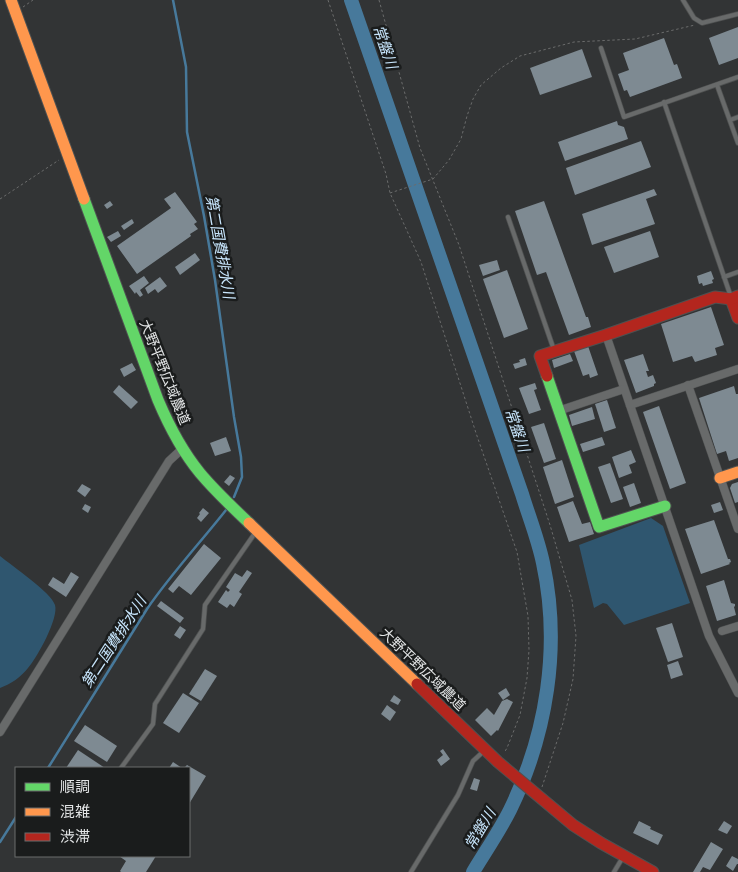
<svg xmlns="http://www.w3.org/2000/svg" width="738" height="872" font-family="Karla,'Noto Sans JP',sans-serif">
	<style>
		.green { fill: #2f566f }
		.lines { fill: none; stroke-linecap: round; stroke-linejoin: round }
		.stream { stroke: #47799b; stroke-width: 2.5 }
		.river { stroke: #47799b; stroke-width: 14 }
		.building { fill: #7e8a92 }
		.lane-casing { stroke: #4f5151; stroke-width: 5.5 }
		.street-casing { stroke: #4f5151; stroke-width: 9 }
		.fast-casing { stroke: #4f5151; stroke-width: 13 }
		.slow-casing { stroke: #4f5151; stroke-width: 13 }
		.jam-casing { stroke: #4f5151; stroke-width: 13 }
		.path { stroke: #6b6c6c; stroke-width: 1; stroke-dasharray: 2.5 2.5; stroke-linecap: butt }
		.lane { stroke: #686a6a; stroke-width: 4 }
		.street { stroke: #686a6a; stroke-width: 8 }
		.fast { stroke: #63d668; stroke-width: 11 }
		.slow { stroke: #ff974d; stroke-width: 11 }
		.jam { stroke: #b3261e; stroke-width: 11 }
		.labels { text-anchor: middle; stroke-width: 5; stroke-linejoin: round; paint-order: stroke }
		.street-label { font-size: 14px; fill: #e3e5e6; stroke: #1a1c1c }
		.water-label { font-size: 15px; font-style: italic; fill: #c8e6fd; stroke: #1a1c1c }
	</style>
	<rect width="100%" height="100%" fill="#323435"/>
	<!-- green -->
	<g class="green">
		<polygon points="651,518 663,526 690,603 624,625 607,604 603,603 594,608 579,545"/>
		<path d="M0,556C12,566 51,592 55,605C59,618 37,658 28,668C21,677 11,684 0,688Z"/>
	</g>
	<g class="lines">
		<!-- stream -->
		<g class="stream">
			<polyline points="173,0 186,67 187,132 204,216 215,280 234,417 241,457 242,477 234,497"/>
			<path d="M48,768L147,609C171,574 200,543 226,510"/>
			<polyline points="0,842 16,817"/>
		</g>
		<!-- river -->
		<path class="river" d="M351,0L522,494C529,517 538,539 543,563C561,646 547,734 510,810C499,832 485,852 473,872"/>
	</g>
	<!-- building -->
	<g class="building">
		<polygon points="738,27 738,58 719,65 709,38"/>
		<polygon points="664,38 674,65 677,64 682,78 630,97 627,90 624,91 618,74 629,70 623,53"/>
		<polygon points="582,49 592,77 540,95 530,68"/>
		<polygon points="617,121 618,125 624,127 628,139 565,161 558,142"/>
		<polygon points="641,141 651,167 575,195 566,168"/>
		<polygon points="654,189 657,195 646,199 655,224 592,245 582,214"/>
		<polygon points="175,192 197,222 194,224 198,229 190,234 191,236 137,274 117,246 171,208 164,199"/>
		<polygon points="110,201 113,205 107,209 104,205"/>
		<polygon points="544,201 586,317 588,317 591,327 569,335 546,272 537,275 515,211"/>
		<polygon points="132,219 134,223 124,230 121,226"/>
		<polygon points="118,231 121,236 111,242 107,237"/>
		<polygon points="650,231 659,257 614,273 604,247"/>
		<polygon points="195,253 200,260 180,275 175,267"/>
		<polygon points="497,260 500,270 483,276 479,265"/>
		<polygon points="507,270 528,329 504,338 483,279"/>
		<polygon points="711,271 714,279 712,280 713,283 703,286 702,283 699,284 697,276"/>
		<polygon points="144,276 149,283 140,290 143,295 140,297 136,292 135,294 129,286"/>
		<polygon points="160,277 167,286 158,293 155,289 148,294 145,288"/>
		<polygon points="711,307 724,345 715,348 717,355 695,362 692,356 673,362 661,324"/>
		<polygon points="588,346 598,375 590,378 589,374 583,376 574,351"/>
		<polygon points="570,354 573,361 554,368 552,360"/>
		<polygon points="643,354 649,371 646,371 648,377 653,375 656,383 654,384 654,386 636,393 624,360"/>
		<polygon points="525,358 527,365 515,369 513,364 520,362 519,360"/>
		<polygon points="132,363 136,370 124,377 120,369"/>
		<polygon points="535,383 537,389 534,390 541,410 529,414 519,388"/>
		<polygon points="119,385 138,402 131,409 113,392"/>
		<polygon points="734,386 736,394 738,394 738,458 729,461 726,451 717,454 699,398"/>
		<polygon points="607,400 616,428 604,432 595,404"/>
		<polygon points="659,406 686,483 670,489 643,412"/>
		<polygon points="592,407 595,419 572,426 569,415"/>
		<polygon points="544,423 556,459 544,463 531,427"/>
		<polygon points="226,437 231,451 215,456 210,443"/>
		<polygon points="602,437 605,445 583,452 580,444"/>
		<polygon points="631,450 636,462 629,465 632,473 619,478 612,457"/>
		<polygon points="562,460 574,497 555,504 543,467"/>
		<polygon points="610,463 623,499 611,503 598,467"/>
		<polygon points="230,475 235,478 229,486 224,482"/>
		<polygon points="738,482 738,502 735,503 730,488 732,484"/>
		<polygon points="634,483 641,503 630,507 623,487"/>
		<polygon points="82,484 91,489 85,497 77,491"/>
		<polygon points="573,501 582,524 590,522 594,534 569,542 557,507"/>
		<polygon points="720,502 723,510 714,513 711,505"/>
		<polygon points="85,504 91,507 88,513 82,509"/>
		<polygon points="203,508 209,513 201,522 197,518 200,514 199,513"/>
		<polygon points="714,520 728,559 730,559 731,562 729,563 730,564 701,574 685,529"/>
		<polygon points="204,544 221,558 191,595 179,586 173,593 168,589"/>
		<polygon points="247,570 252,573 239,592 242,594 234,607 230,604 227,608 218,602 226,590 228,592 230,590 226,587 235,573 242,577"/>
		<polygon points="71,572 79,577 66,597 48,585 53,577 64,584"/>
		<polygon points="724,580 731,603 735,604 735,606 734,607 736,615 717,621 706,586"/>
		<polygon points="161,601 184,618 180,623 157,606"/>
		<polygon points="672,623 683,657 668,662 656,628"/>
		<polygon points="180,626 186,630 180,639 174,635"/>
		<polygon points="678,661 683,675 671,679 667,665"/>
		<polygon points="205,669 217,676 201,701 189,694"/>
		<polygon points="434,671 437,676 430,681 426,676"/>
		<polygon points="506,688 510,695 503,700 498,693"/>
		<polygon points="183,693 199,703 179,733 163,723"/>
		<polygon points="394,695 401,700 398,705 390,701"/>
		<polygon points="507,699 513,702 498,731 497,730 491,736 475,720 487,708 494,715 502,701"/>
		<polygon points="387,705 396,712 390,721 381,714"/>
		<polygon points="85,725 117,746 107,762 74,741"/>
		<polygon points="443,749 450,759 441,766 437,760 443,755 440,751"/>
		<polygon points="78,750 105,768 66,768"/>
		<polygon points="173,762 182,768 169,768"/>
		<polygon points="187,765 206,776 189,804 189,768 184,768"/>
		<polygon points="474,778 480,780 477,791 470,789"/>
		<polygon points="639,821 651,827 650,829 663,835 658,845 633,833"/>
		<polygon points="724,821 732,826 727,834 718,830"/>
		<polygon points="711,842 723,849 710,870 703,867 700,872 693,872"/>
		<polygon points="119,856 156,856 146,872 121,872 120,871 126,861"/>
		<polygon points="732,856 738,859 738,864 737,864 733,871 726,866"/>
	</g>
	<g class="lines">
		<!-- lane casing -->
		<g class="lane-casing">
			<g id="lane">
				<polyline points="683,0 694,18 702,23 738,14"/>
				<polyline points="601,48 624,117 738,77"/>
				<polyline points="717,85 738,143"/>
				<polyline points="664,102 731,297"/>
				<polyline points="730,120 738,117"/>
				<polyline points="508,217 554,350"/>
				<polyline points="724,277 738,272"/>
				<polyline points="121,768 153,724 155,704 203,629 205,605 255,533"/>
				<polyline points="411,872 458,795 473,761 484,751"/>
				<polyline points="614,872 623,857"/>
			</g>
		</g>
		<!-- street casing -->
		<g class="street-casing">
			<g id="street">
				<polyline points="606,335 709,636 738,693"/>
				<polyline points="688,385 738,529"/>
				<polyline points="630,405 738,369"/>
				<polyline points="558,411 624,389"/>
				<polyline points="722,631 738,626"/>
				<polyline points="0,732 169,461 182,449"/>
			</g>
		</g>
		<!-- fast casing -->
		<g class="fast-casing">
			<g id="fast">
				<path d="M84,199L158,400C169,426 182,451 200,473C215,491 232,507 249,523"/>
				<polyline points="547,376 599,527 665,506"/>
			</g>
		</g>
		<!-- slow casing -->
		<g class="slow-casing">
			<g id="slow">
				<polyline points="11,0 84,199"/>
				<polyline points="720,478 738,472"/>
				<polyline points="249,523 417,684"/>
			</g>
		</g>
		<!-- jam casing -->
		<g class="jam-casing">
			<g id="jam">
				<polyline points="731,299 738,318"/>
				<polyline points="547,376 540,356 606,335 715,297 731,299 738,296"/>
				<polyline points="417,684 498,762 573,825 601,843 653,872"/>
			</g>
		</g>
		<!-- path -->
		<g class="path">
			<polyline points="328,0 386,174 390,193 421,262 476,433 517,552 528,616 529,650 527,678 520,715 507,748 504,753"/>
			<polyline points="379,0 420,148 459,245 550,525 572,600 576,636 573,679 563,723 542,787"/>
			<polyline points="23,7 33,0"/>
			<polyline points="390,193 433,179 449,160 461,139 467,116 473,99 481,85 501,68 520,56 574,42 635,39 695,25"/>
			<polyline points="0,199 59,160"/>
		</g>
		<!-- lane -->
		<use href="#lane" class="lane"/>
		<!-- street -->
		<use href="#street" class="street"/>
		<!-- fast -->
		<use href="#fast" class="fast"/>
		<!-- slow -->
		<use href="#slow" class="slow"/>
		<!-- jam -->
		<use href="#jam" class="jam"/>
	</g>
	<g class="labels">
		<!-- street labels -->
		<g class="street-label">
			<text transform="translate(165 372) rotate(68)" y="5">大野平野広域農道</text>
			<text transform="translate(423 669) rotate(44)" y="5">大野平野広域農道</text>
		</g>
		<!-- water labels -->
		<g class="water-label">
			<text transform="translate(385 47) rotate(71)" y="5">常盤川</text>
			<text transform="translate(220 247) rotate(80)" y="5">第二国費排水川</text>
			<text transform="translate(517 430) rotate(71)" y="5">常盤川</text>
			<text transform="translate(114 642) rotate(-57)" y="5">第二国費排水川</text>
			<text transform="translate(480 829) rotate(-59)" y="5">常盤川</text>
		</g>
	</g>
	<!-- legend -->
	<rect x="15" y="767" width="175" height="90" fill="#1a1c1c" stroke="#6a6c6d"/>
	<rect x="25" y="783" width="25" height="8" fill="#63d668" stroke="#6a6c6d"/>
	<text x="60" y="792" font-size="15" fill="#e3e5e6">順調</text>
	<rect x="25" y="808" width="25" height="8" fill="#ff974d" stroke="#6a6c6d"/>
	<text x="60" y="817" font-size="15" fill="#e3e5e6">混雑</text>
	<rect x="25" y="833" width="25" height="8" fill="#b3261e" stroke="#6a6c6d"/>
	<text x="60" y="842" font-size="15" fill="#e3e5e6">渋滞</text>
</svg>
